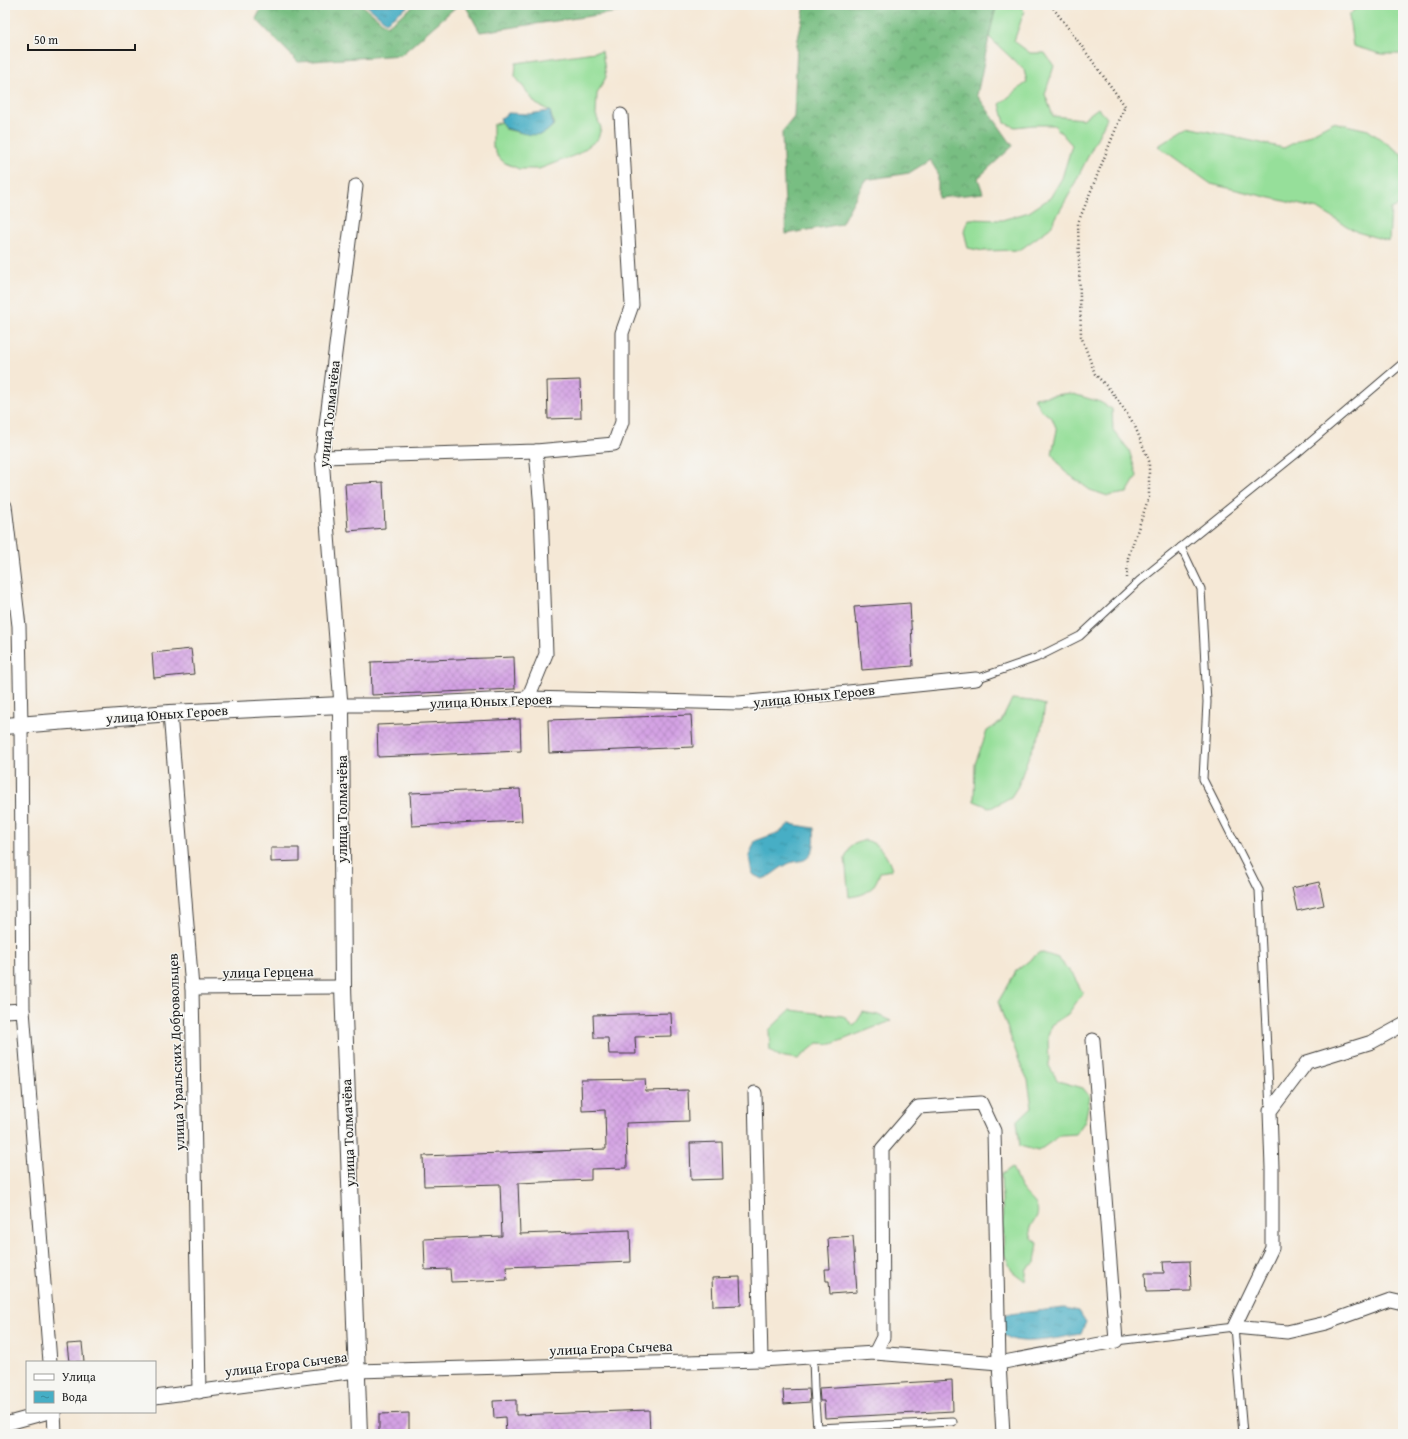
<svg xmlns="http://www.w3.org/2000/svg" width="1408" height="1439" font-family="'Gentium Book Plus',serif">
	<style>
		.grass { fill: #96df9a; stroke: #597e5b }
		.forest { fill: url(#forest-crowns); stroke: #4a6d4f }
		.water { fill: url(#water-ripples); stroke: #316570 }
		.building { fill: url(#building-cross-hatch) }
		.lines { fill: none; stroke-linecap: round; stroke-linejoin: round }
		.service-casing { stroke: #3d3b38; stroke-width: 9 }
		.minor-casing { stroke: #3d3b38; stroke-width: 15 }
		.tertiary-casing { stroke: #3d3b38; stroke-width: 18 }
		.path { stroke: #3d3b38; stroke-width: 2.5; stroke-dasharray: 1 3; stroke-linecap: butt }
		.service { stroke: #fff; stroke-width: 7 }
		.minor { stroke: #fff; stroke-width: 13 }
		.tertiary { stroke: #fff; stroke-width: 16 }
		.labels { text-anchor: middle; stroke-width: 3; stroke-linejoin: round; paint-order: stroke }
		.street-label { font-size: 14px; fill: #1c1c1c; stroke: #f6f6f2 }
	</style>
	<defs>
		<pattern id="forest-crowns" width="20" height="18" patternUnits="userSpaceOnUse"><rect width="20" height="18" fill="#78be82"/><path d="M2 6a3 3 0 1 1 6 0M12 15a3 3 0 1 1 6 0" fill="none" stroke="#629a6a"/></pattern>
		<pattern id="water-ripples" width="26" height="14" patternUnits="userSpaceOnUse"><rect width="26" height="14" fill="#46aec5"/><path d="M2 4q2-2 4 0t4 0M15 11q2-2 4 0t4 0" fill="none" stroke="#3a8d9f"/></pattern>
		<pattern id="building-cross-hatch" width="8" height="8" patternUnits="userSpaceOnUse"><rect width="8" height="8" fill="#d4a2e4"/><path d="M0 0l8 8M0 8l8-8" fill="none" stroke="#b58bc3"/></pattern>
	</defs>
	<rect width="100%" height="100%" fill="#f6f6f2"/>
	<filter id="ink" filterUnits="userSpaceOnUse"><feTurbulence type="fractalNoise" baseFrequency=".025" numOctaves="2"/><feDisplacementMap in="SourceGraphic" scale="8" xChannelSelector="R" yChannelSelector="G"/><feConvolveMatrix kernelMatrix="1 2 1 2 8 2 1 2 1" color-interpolation-filters="sRGB"/></filter>
	<filter id="wash" filterUnits="userSpaceOnUse"><feTurbulence type="fractalNoise" baseFrequency=".012" numOctaves="4" result="noise"/><feDisplacementMap in="SourceGraphic" scale="16" xChannelSelector="R" yChannelSelector="G"/><feGaussianBlur stdDeviation="0.9" result="paint"/><feColorMatrix in="noise" values="0 0 0 0 0 0 0 0 0 0 0 0 0 0 0 0 0 1.4 0 .05"/><feComposite in="paint" operator="in"/></filter>
	<g filter="url(#wash)">
		<rect width="100%" height="100%" fill="#f5e8d6"/>
		<!-- grass -->
		<g class="grass">
			<polygon points="997,5 1022,5 1024,12 1014,41 1030,53 1045,53 1054,66 1045,94 1053,116 1083,119 1098,108 1107,118 1070,193 1050,228 1020,250 983,251 968,248 964,231 968,219 1002,220 1029,212 1050,198 1062,178 1072,145 1054,125 1033,125 1015,127 1005,123 1000,104 1027,82 1024,70 988,36"/>
			<polygon points="1358,5 1403,5 1403,54 1381,54 1353,46 1349,16"/>
			<polygon points="602,51 606,77 597,94 596,115 601,128 598,139 578,154 539,169 519,169 505,163 498,157 493,147 493,125 501,122 505,129 523,133 546,132 554,125 550,111 536,104 515,76 516,63"/>
			<polygon points="1333,122 1368,130 1403,155 1403,204 1391,209 1389,241 1357,232 1318,209 1211,184 1158,146 1188,127 1284,148"/>
			<polygon points="1070,393 1100,402 1112,409 1113,430 1129,450 1137,476 1127,493 1108,496 1090,490 1064,471 1052,454 1057,430 1052,418 1040,409 1034,398"/>
			<polygon points="1012,699 1032,701 1045,705 1041,731 1028,758 1018,786 1011,797 991,808 974,801 975,764 987,731 1001,722"/>
			<path d="M865,840C879,843 888,856 892,870L880,872C874,890 867,895 849,897L845,858L852,845Z"/>
			<polygon points="1040,952 1058,958 1073,975 1083,993 1068,1014 1051,1025 1048,1037 1049,1066 1058,1081 1083,1088 1090,1097 1085,1121 1076,1134 1061,1135 1038,1151 1020,1146 1017,1121 1032,1107 1028,1080 1021,1066 998,1002 1016,971"/>
			<polygon points="790,1010 843,1016 854,1026 863,1012 878,1015 891,1021 832,1044 818,1043 798,1059 779,1056 770,1050 769,1030"/>
			<path d="M1012,1167C1015,1174 1017,1182 1021,1188C1032,1203 1047,1206 1030,1227L1031,1237L1038,1243L1035,1263L1027,1268L1025,1281L1012,1271L1004,1254L1001,1175Z"/>
		</g>
		<!-- forest -->
		<g class="forest">
			<polygon points="263,5 362,5 387,26 415,5 458,5 401,55 298,62 256,19"/>
			<polygon points="465,5 653,5 653,7 480,32"/>
			<polygon points="805,5 997,5 994,14 977,95 1013,146 978,178 983,193 938,198 938,173 930,160 909,173 865,180 841,224 786,234 782,132 794,117 797,44"/>
		</g>
		<!-- water -->
		<g class="water">
			<polygon points="366,5 410,5 386,22"/>
			<path d="M550,111L553,125C551,127 548,130 546,132C534,139 517,131 505,128L500,119L508,113L529,114Z"/>
			<path d="M789,824L814,828C815,838 816,855 804,860C798,862 792,861 786,865C777,869 771,877 762,879L752,874L749,856L755,841L780,832Z"/>
			<path d="M1064,1308L1079,1311L1086,1322L1081,1334C1064,1337 1028,1345 1011,1339C1009,1338 1006,1336 1003,1335L1004,1317L1009,1314Z"/>
		</g>
		<g id="blocks">
			<!-- building -->
			<g class="building">
				<polygon points="580,380 581,418 548,419 547,381"/>
				<polygon points="383,482 385,528 348,531 345,484"/>
				<polygon points="910,603 913,666 862,670 858,623 856,624 854,607"/>
				<polygon points="191,649 194,674 154,678 152,653"/>
				<polygon points="514,657 515,689 372,695 371,662"/>
				<polygon points="691,715 693,747 549,753 548,720"/>
				<polygon points="520,719 521,751 378,757 377,725"/>
				<polygon points="520,789 522,821 412,826 410,793"/>
				<polygon points="271,848 299,848 299,861 271,862"/>
				<polygon points="1319,882 1324,905 1297,911 1292,888"/>
				<polygon points="671,1013 672,1036 635,1037 636,1054 609,1054 608,1038 594,1038 593,1015"/>
				<polygon points="645,1079 646,1091 688,1090 689,1121 626,1123 627,1168 591,1169 591,1180 518,1183 520,1234 630,1230 631,1262 506,1267 507,1280 451,1282 450,1269 425,1270 424,1239 502,1236 500,1184 424,1186 423,1156 606,1149 605,1110 582,1111 581,1080"/>
				<polygon points="722,1142 723,1179 691,1180 690,1143"/>
				<polygon points="853,1236 857,1292 830,1294 829,1281 826,1281 825,1269 830,1269 828,1238"/>
				<polygon points="1190,1261 1191,1291 1146,1292 1145,1273 1164,1273 1163,1262"/>
				<polygon points="740,1277 741,1305 713,1306 712,1278"/>
				<polygon points="82,1343 84,1362 69,1362 67,1344"/>
				<polygon points="952,1380 953,1411 825,1418 824,1401 820,1401 819,1388"/>
				<polygon points="809,1389 810,1402 784,1404 783,1390"/>
				<polygon points="516,1400 516,1415 649,1410 650,1434 506,1434 505,1417 494,1418 493,1401"/>
				<polygon points="409,1413 409,1434 379,1434 379,1414"/>
			</g>
		</g>
	</g>
	<g filter="url(#ink)">
		<use href="#blocks" fill-opacity="0" stroke="#3d3b38" stroke-width="1"/>
		<g class="lines">
			<!-- service casing -->
			<g class="service-casing">
				<g id="service">
					<polyline points="1181,547 1201,589 1207,702 1203,779 1259,890 1270,1109"/>
					<polyline points="976,679 1036,658 1080,636 1139,581 1295,455 1403,363"/>
					<polyline points="1116,1341 1234,1327 1243,1434"/>
					<polyline points="813,1357 814,1388 817,1428 953,1422"/>
				</g>
			</g>
			<!-- minor casing -->
			<g class="minor-casing">
				<g id="minor">
					<polyline points="356,186 322,457 341,705 389,705 528,698 739,703 976,679"/>
					<polyline points="322,457 536,451 614,444 622,422 622,333 632,305 621,115"/>
					<polyline points="5,506 19,626 21,725 23,1010 50,1362"/>
					<polyline points="528,698 546,654 541,509 536,451"/>
					<polyline points="170,713 192,988 199,1392"/>
					<polyline points="192,988 343,987"/>
					<polyline points="5,1011 23,1010"/>
					<polyline points="1403,1025 1372,1042 1307,1062 1270,1111 1272,1168 1272,1248 1234,1327 1287,1332 1326,1323 1390,1300 1403,1303"/>
					<polyline points="755,1093 761,1360"/>
					<polyline points="875,1353 883,1337 882,1149 918,1107 981,1103 994,1131 999,1363 1116,1341 1093,1040"/>
					<polyline points="155,1397 356,1371 761,1360 875,1353 999,1363 1003,1434"/>
					<polyline points="54,1412 55,1434"/>
					<polyline points="5,1424 49,1412"/>
				</g>
			</g>
			<!-- tertiary casing -->
			<g class="tertiary-casing">
				<polyline id="tertiary" points="5,726 170,713 341,705 343,987 359,1434"/>
			</g>
			<!-- path -->
			<polyline class="path" points="1051,5 1083,48 1125,106 1078,223 1081,336 1095,374 1112,392 1134,424 1149,461 1149,497 1128,558 1127,578"/>
			<!-- service -->
			<use href="#service" class="service"/>
			<!-- minor -->
			<use href="#minor" class="minor"/>
			<!-- tertiary -->
			<use href="#tertiary" class="tertiary"/>
		</g>
	</g>
	<g class="labels">
		<!-- street labels -->
		<g class="street-label">
			<text transform="translate(329 414) rotate(-84)" y="5">улица Толмачёва</text>
			<text transform="translate(814 696) rotate(-6)" y="5">улица Юных Героев</text>
			<text transform="translate(491 701) rotate(-2)" y="5">улица Юных Героев</text>
			<text transform="translate(167 714) rotate(-4)" y="5">улица Юных Героев</text>
			<text transform="translate(342 809) rotate(-90)" y="5">улица Толмачёва</text>
			<text transform="translate(268 972) rotate(-1)" y="5">улица Герцена</text>
			<text transform="translate(176 1052) rotate(-92)" y="5">улица Уральских Добровольцев</text>
			<text transform="translate(348 1133) rotate(-92)" y="5">улица Толмачёва</text>
			<text transform="translate(611 1348) rotate(-2)" y="5">улица Егора Сычева</text>
			<text transform="translate(286 1364) rotate(-7)" y="5">улица Егора Сычева</text>
		</g>
	</g>
	<!-- margin -->
	<rect width="1408" height="1439" fill="none" stroke="#f6f6f2" stroke-width="20"/>
	<!-- legend -->
	<rect x="26" y="1361" width="130" height="52" fill="#f6f6f2" stroke="#9f9f9c"/>
	<rect x="34" y="1374" width="20" height="6" fill="#ffffff" stroke="#9f9f9c"/>
	<text x="62" y="1381" font-size="12" fill="#1c1c1c">Улица</text>
	<rect x="34" y="1391" width="20" height="12" fill="url(#water-ripples)" stroke="#9f9f9c"/>
	<text x="62" y="1401" font-size="12" fill="#1c1c1c">Вода</text>
	<!-- scale -->
	<path d="M28 44v6h107v-6" fill="none" stroke="#1c1c1c" stroke-width="2"/>
	<text x="34" y="44" font-size="12" fill="#1c1c1c" stroke="#f6f6f2" stroke-width="3" paint-order="stroke">50 m</text>
</svg>
